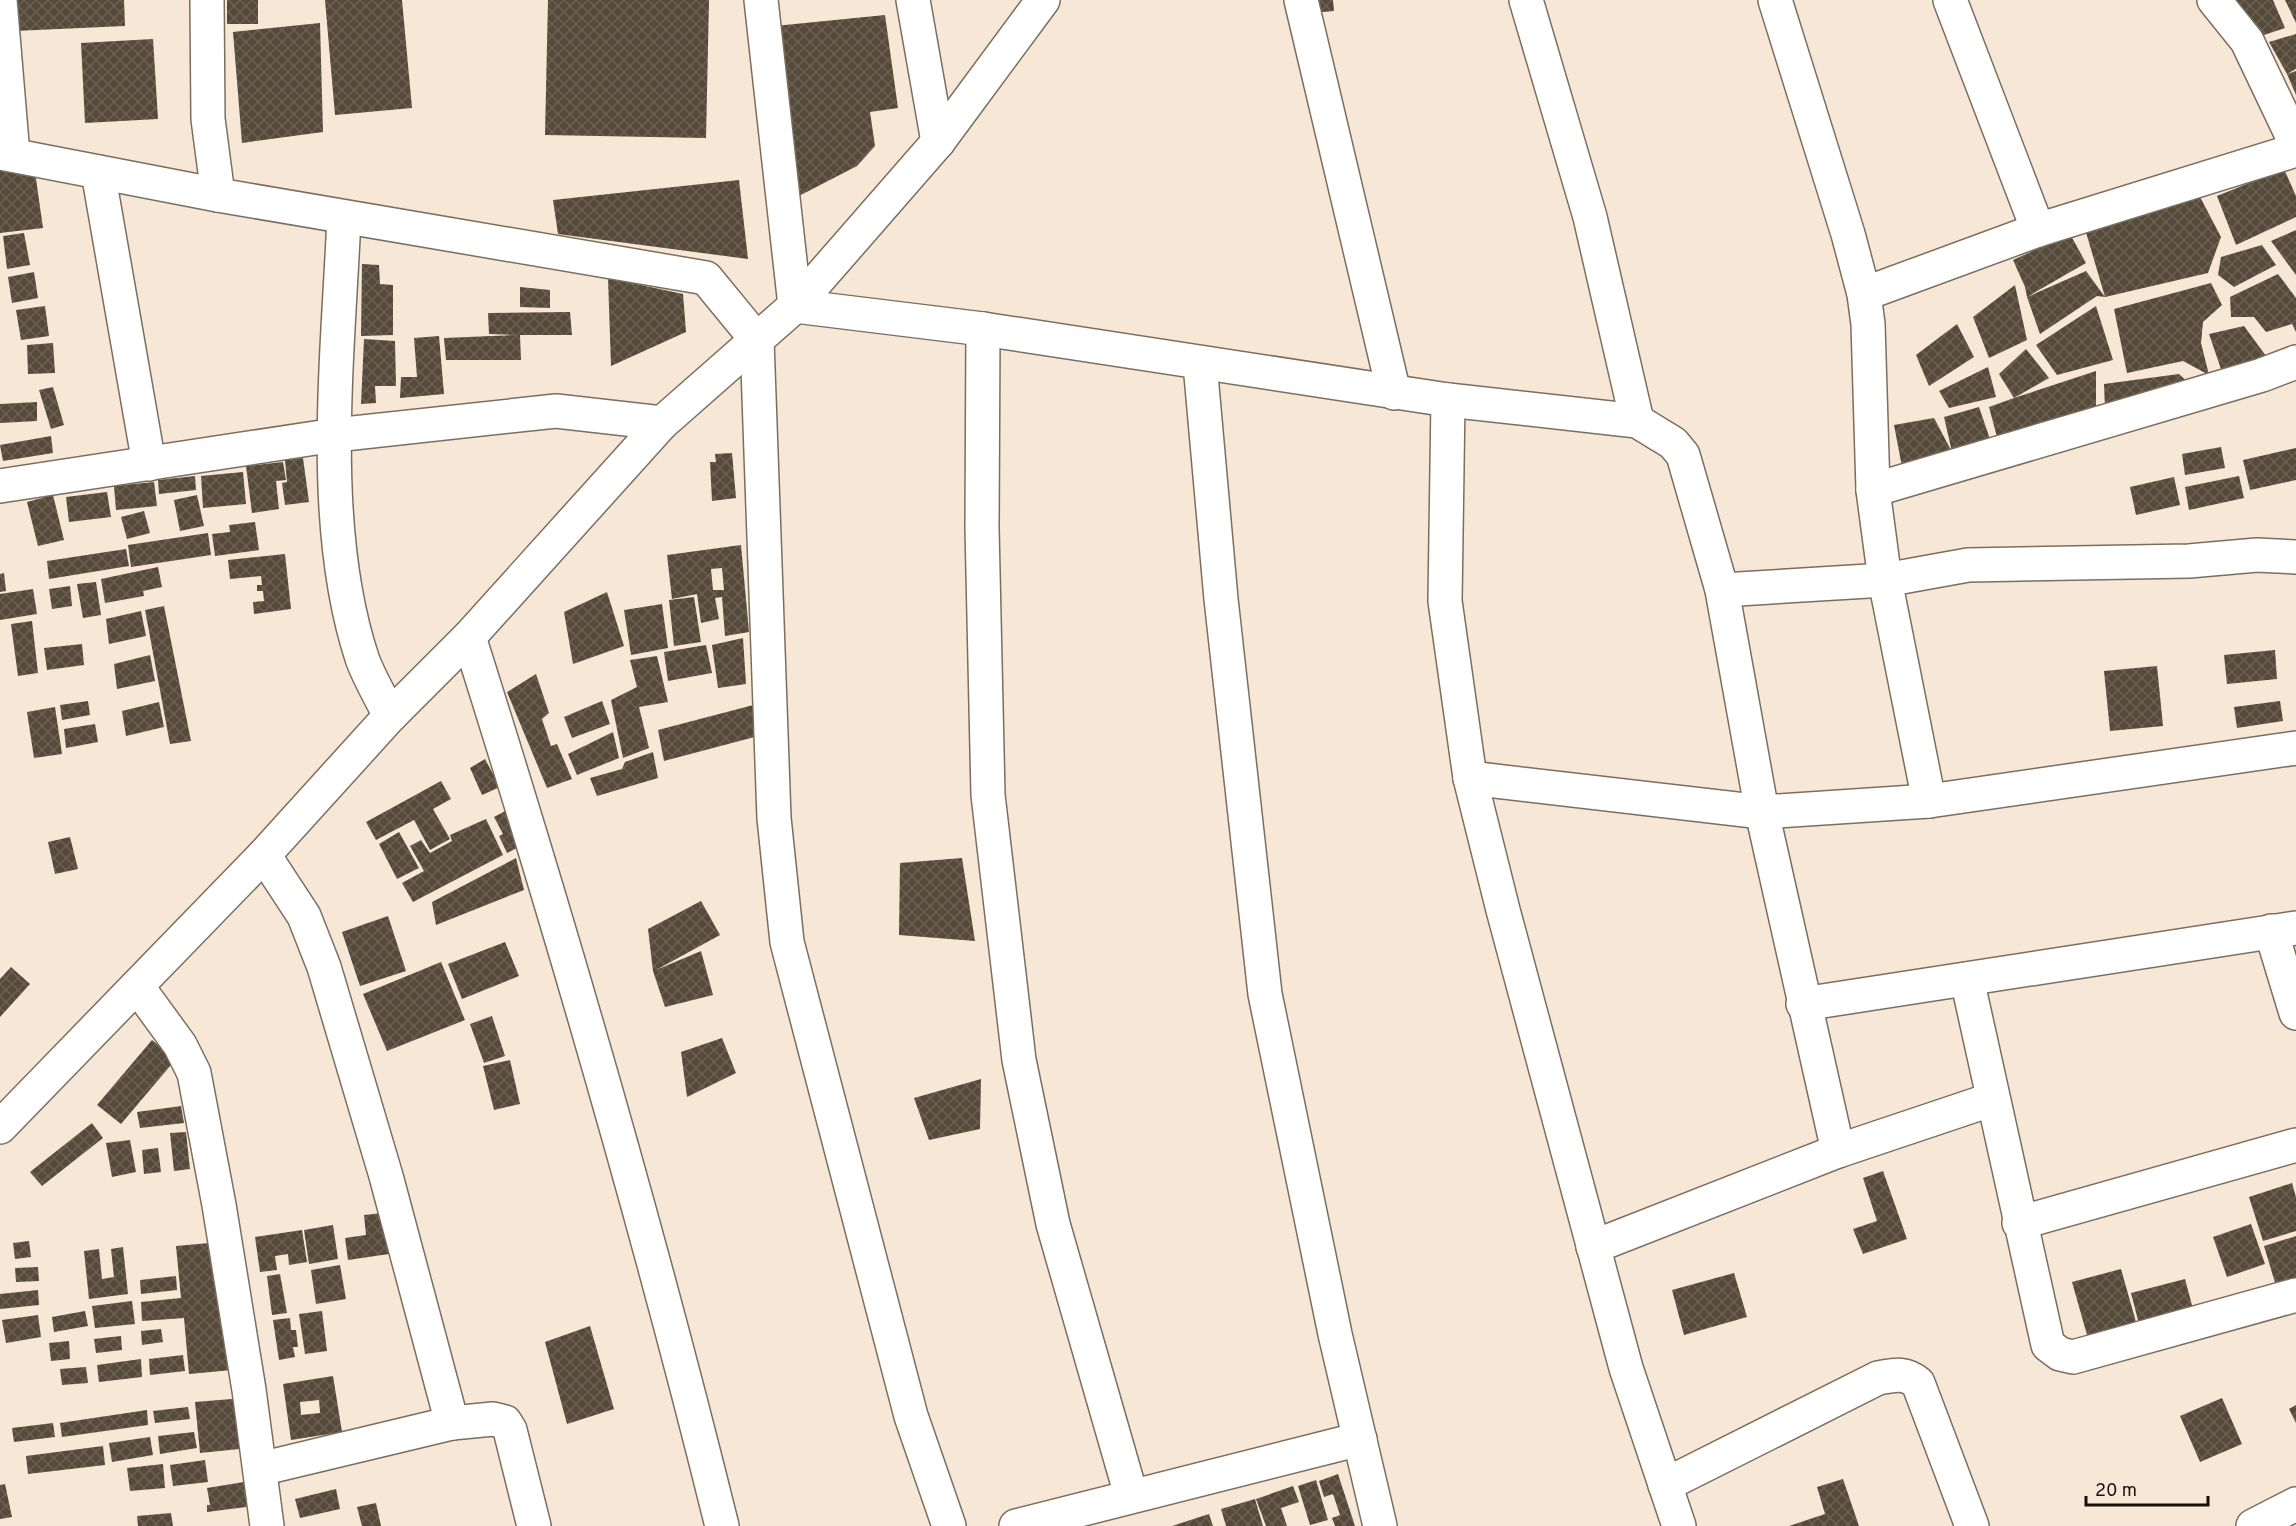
<svg xmlns="http://www.w3.org/2000/svg" width="2296" height="1526" font-family="Overpass,sans-serif">
	<style>
		.building { fill: url(#building-cross-hatch); fill-rule: evenodd }
		.lines { fill: none; stroke-linecap: round; stroke-linejoin: round }
		.minor-casing { stroke: #7c6e5f; stroke-width: 36 }
		.tertiary-casing { stroke: #7c6e5f; stroke-width: 36 }
		.minor { stroke: #fff; stroke-width: 33 }
		.tertiary { stroke: #fff; stroke-width: 33 }
	</style>
	<defs>
		<pattern id="building-cross-hatch" width="8" height="8" patternUnits="userSpaceOnUse" patternTransform="scale(1.5)"><rect width="8" height="8" fill="#564a3b"/><path d="M0 0l8 8M0 8l8-8" fill="none" stroke="#6a6054"/></pattern>
	</defs>
	<rect width="100%" height="100%" fill="#f7e7d6"/>
	<!-- building -->
	<g class="building">
		<polygon points="13,0 124,0 125,26 14,31"/>
		<rect x="227" y="0" width="31" height="24"/>
		<polygon points="325,0 402,0 412,108 335,115"/>
		<polygon points="548,0 709,0 706,138 545,135"/>
		<polygon points="1308,0 1333,0 1334,11 1311,13"/>
		<polygon points="2229,0 2273,0 2285,28 2255,38"/>
		<polygon points="2285,0 2296,0 2296,23"/>
		<polygon points="885,15 898,108 870,112 875,146 857,166 793,199 775,26"/>
		<polygon points="320,23 323,132 242,143 233,32"/>
		<polygon points="2296,34 2296,69 2287,74 2269,42"/>
		<polygon points="153,39 158,119 85,123 81,43"/>
		<polygon points="2296,71 2296,95 2287,74"/>
		<polygon points="34,165 43,228 0,233 0,170"/>
		<polygon points="2284,169 2296,196 2296,217 2236,245 2217,196"/>
		<polygon points="739,180 748,259 558,234 553,200"/>
		<polygon points="2199,195 2221,237 2208,273 2105,297 2097,296 2040,334 2027,297 2025,287 2013,260 2070,234 2086,263 2027,297 2086,271 2105,297 2085,229"/>
		<polygon points="2296,230 2296,275 2271,241"/>
		<polygon points="24,233 30,265 7,269 3,236"/>
		<polygon points="2262,245 2276,265 2234,287 2218,275 2221,257"/>
		<polygon points="362,264 379,265 380,284 393,285 393,335 361,336"/>
		<polygon points="34,272 38,298 12,303 8,277"/>
		<polygon points="2278,274 2296,298 2296,332 2292,324 2266,332 2254,317 2231,317 2230,297"/>
		<polygon points="608,278 683,294 686,332 611,366"/>
		<polygon points="2211,283 2222,305 2203,322 2201,343 2209,375 2183,361 2127,373 2114,309"/>
		<polygon points="2015,285 2027,340 1989,358 1973,317"/>
		<polygon points="520,287 550,290 550,308 520,307"/>
		<polygon points="45,306 49,336 21,340 16,310"/>
		<polygon points="2096,306 2113,360 2057,375 2036,345"/>
		<polygon points="570,312 572,335 520,335 521,360 446,360 444,338 517,335 489,334 488,313"/>
		<polygon points="1957,324 1974,357 1929,386 1916,355"/>
		<polygon points="2244,326 2269,360 2223,375 2209,334"/>
		<polygon points="439,336 444,394 400,398 401,377 417,377 414,338"/>
		<polygon points="364,339 395,341 396,386 375,386 376,403 361,404"/>
		<polygon points="53,343 55,373 28,374 27,345"/>
		<polygon points="2026,349 2049,378 2014,398 2096,371 2096,410 1997,437 1989,407 2014,398 1999,374"/>
		<polygon points="1988,367 1996,397 1949,408 1939,391"/>
		<polygon points="2179,374 2193,387 2105,409 2104,384"/>
		<polygon points="53,387 64,425 51,429 39,390"/>
		<polygon points="37,402 37,421 0,423 0,404"/>
		<polygon points="1979,407 1991,442 1902,467 1894,425 1934,418 1952,452 1944,417"/>
		<polygon points="51,436 53,453 3,461 0,445"/>
		<polygon points="2221,447 2225,468 2185,475 2182,454"/>
		<polygon points="2296,448 2296,480 2250,490 2243,460"/>
		<polygon points="732,453 736,498 712,501 710,462 716,462 715,454"/>
		<polygon points="303,458 309,502 285,505 282,483 287,482 285,460"/>
		<polygon points="283,462 286,480 276,481 279,509 252,513 246,466"/>
		<polygon points="243,472 246,504 203,508 201,476"/>
		<polygon points="195,476 196,490 159,494 158,480"/>
		<polygon points="2239,476 2244,498 2189,510 2185,487"/>
		<polygon points="2174,477 2180,505 2136,515 2130,487"/>
		<polygon points="154,482 157,506 116,510 114,486"/>
		<polygon points="107,492 111,517 69,522 66,497"/>
		<polygon points="53,495 64,540 38,546 27,502"/>
		<polygon points="197,495 204,526 180,531 174,500"/>
		<polygon points="144,511 150,533 127,539 121,517"/>
		<polygon points="255,522 259,550 215,556 212,534 230,532 229,525"/>
		<polygon points="208,533 211,555 131,567 128,545"/>
		<path d="M741,545L749,632L725,636L722,597L715,598L719,619L701,623L697,594L672,599L667,555ZM722,568L724,590H713L711,569Z"/>
		<polygon points="126,549 129,566 49,579 47,561"/>
		<polygon points="285,554 291,609 254,614 253,602 264,601 263,591 257,591 257,585 262,585 261,576 230,579 228,560"/>
		<polygon points="158,567 162,587 143,591 144,596 105,603 101,579"/>
		<polygon points="4,573 6,591 0,592 0,574"/>
		<polygon points="96,582 101,615 83,618 77,584"/>
		<polygon points="70,586 72,606 52,609 49,589"/>
		<polygon points="33,589 37,614 0,620 0,594"/>
		<polygon points="607,592 624,646 573,664 564,612"/>
		<polygon points="694,597 701,642 674,646 669,600"/>
		<polygon points="662,604 668,648 631,655 624,610"/>
		<polygon points="164,606 191,741 170,744 145,610"/>
		<polygon points="141,611 146,636 109,644 106,619"/>
		<polygon points="32,621 38,673 18,676 11,624"/>
		<polygon points="743,638 746,684 718,688 712,645"/>
		<polygon points="82,644 84,665 47,670 44,648"/>
		<polygon points="706,645 712,673 668,681 664,652"/>
		<polygon points="2275,650 2277,679 2227,684 2224,655"/>
		<polygon points="150,655 155,681 117,689 114,664"/>
		<polygon points="657,656 668,702 639,707 649,748 623,758 611,700 637,687 630,660"/>
		<polygon points="2157,666 2163,726 2110,731 2104,671"/>
		<polygon points="536,674 549,713 542,719 551,746 557,744 572,779 547,788 507,692"/>
		<polygon points="88,701 90,715 62,720 60,705"/>
		<polygon points="602,701 610,724 572,738 564,717"/>
		<polygon points="2280,701 2283,721 2237,728 2234,707"/>
		<polygon points="159,702 164,727 126,736 122,711"/>
		<polygon points="761,703 766,734 664,761 658,730"/>
		<polygon points="55,707 62,754 34,758 27,712"/>
		<polygon points="95,724 98,742 66,748 64,729"/>
		<polygon points="613,732 619,758 577,775 568,754"/>
		<polygon points="653,752 658,778 597,796 590,778 622,769 625,762"/>
		<polygon points="485,759 500,787 482,795 470,768"/>
		<polygon points="441,781 451,799 433,809 450,839 430,850 414,820 376,840 366,822"/>
		<polygon points="509,809 525,844 507,853 499,836 503,834 494,817"/>
		<polygon points="486,819 503,855 413,902 402,883 424,871 410,846 421,840 430,853 452,841 450,835"/>
		<polygon points="399,832 419,868 397,879 379,844"/>
		<polygon points="70,837 78,869 55,874 48,842"/>
		<polygon points="516,858 524,890 436,925 432,902"/>
		<polygon points="962,858 975,941 899,935 900,863"/>
		<polygon points="701,901 720,935 656,970 701,951 713,995 665,1007 653,971 648,929"/>
		<polygon points="388,916 406,971 360,986 342,932"/>
		<polygon points="505,942 519,976 462,999 448,964"/>
		<polygon points="441,962 465,1020 387,1051 363,994"/>
		<polygon points="11,967 30,984 0,1017 0,979"/>
		<polygon points="492,1016 505,1056 484,1063 470,1024"/>
		<polygon points="722,1038 736,1073 687,1097 681,1052"/>
		<polygon points="152,1040 176,1059 121,1124 97,1105"/>
		<polygon points="510,1060 520,1104 494,1110 483,1066"/>
		<polygon points="981,1079 980,1129 929,1140 914,1098"/>
		<polygon points="181,1106 184,1123 140,1128 137,1112"/>
		<polygon points="92,1123 103,1138 42,1186 30,1172"/>
		<polygon points="186,1132 190,1169 174,1171 170,1133"/>
		<polygon points="130,1140 136,1172 112,1177 106,1143"/>
		<polygon points="158,1148 161,1172 144,1174 142,1150"/>
		<polygon points="1883,1171 1907,1239 1863,1254 1853,1229 1877,1221 1863,1178"/>
		<polygon points="2292,1183 2296,1197 2296,1231 2263,1241 2249,1197"/>
		<polygon points="383,1213 389,1254 348,1260 345,1238 366,1235 364,1215"/>
		<polygon points="2251,1224 2265,1264 2227,1277 2213,1237"/>
		<polygon points="333,1225 338,1259 309,1264 304,1230"/>
		<polygon points="302,1230 307,1262 289,1265 288,1254 275,1256 277,1270 260,1272 255,1237"/>
		<polygon points="2296,1236 2296,1280 2276,1286 2264,1246"/>
		<polygon points="29,1241 31,1257 15,1259 13,1243"/>
		<polygon points="221,1242 232,1370 189,1374 184,1318 142,1321 141,1302 181,1298 176,1246"/>
		<polygon points="123,1247 128,1294 89,1299 84,1251 99,1249 102,1279 114,1277 111,1249"/>
		<polygon points="340,1265 346,1299 316,1304 311,1270"/>
		<polygon points="38,1267 39,1281 16,1282 15,1268"/>
		<polygon points="2121,1269 2138,1329 2089,1342 2072,1282"/>
		<polygon points="1734,1273 1747,1317 1684,1335 1672,1290"/>
		<polygon points="280,1274 287,1313 272,1315 267,1276"/>
		<polygon points="176,1276 177,1290 141,1294 140,1280"/>
		<polygon points="2185,1279 2193,1309 2139,1324 2131,1293"/>
		<polygon points="38,1290 39,1305 0,1309 0,1294"/>
		<polygon points="132,1301 135,1324 95,1328 92,1306"/>
		<polygon points="85,1311 88,1326 54,1332 52,1317"/>
		<polygon points="322,1311 327,1351 305,1354 299,1314"/>
		<polygon points="38,1315 41,1337 6,1343 2,1320"/>
		<polygon points="290,1318 291,1330 296,1330 298,1347 293,1347 295,1357 279,1360 273,1320"/>
		<polygon points="590,1326 614,1409 567,1424 545,1342"/>
		<polygon points="161,1329 163,1342 142,1345 141,1331"/>
		<polygon points="121,1336 122,1350 96,1353 94,1339"/>
		<polygon points="69,1341 70,1359 51,1361 49,1343"/>
		<polygon points="183,1355 185,1371 150,1375 149,1359"/>
		<polygon points="141,1359 142,1377 99,1382 97,1365"/>
		<polygon points="86,1367 88,1383 62,1385 60,1369"/>
		<path d="M333,1376L342,1432L291,1440L283,1384ZM319,1400L320,1413L301,1415L300,1402Z"/>
		<polygon points="244,1398 249,1448 200,1453 195,1402"/>
		<polygon points="2222,1398 2242,1444 2200,1462 2180,1416"/>
		<polygon points="2296,1405 2296,1423 2289,1409"/>
		<polygon points="188,1407 190,1419 155,1423 153,1411"/>
		<polygon points="147,1410 148,1425 62,1437 60,1423"/>
		<polygon points="53,1423 55,1437 14,1442 12,1428"/>
		<polygon points="194,1432 197,1448 160,1454 158,1436"/>
		<polygon points="150,1437 153,1455 112,1462 109,1443"/>
		<polygon points="103,1446 105,1465 28,1474 26,1456"/>
		<polygon points="205,1460 208,1482 173,1486 170,1465"/>
		<polygon points="163,1464 165,1488 130,1491 127,1468"/>
		<polygon points="1338,1474 1355,1526 1335,1526 1332,1518 1340,1515 1333,1494 1324,1497 1319,1481"/>
		<polygon points="1843,1479 1859,1526 1789,1526 1825,1514 1817,1487"/>
		<polygon points="1316,1480 1328,1520 1310,1525 1298,1486"/>
		<polygon points="250,1481 254,1506 207,1512 207,1505 210,1505 207,1488"/>
		<polygon points="5,1484 12,1517 0,1519 0,1485"/>
		<polygon points="1293,1486 1299,1502 1281,1508 1287,1526 1266,1526 1256,1499"/>
		<polygon points="336,1489 340,1509 300,1518 295,1499"/>
		<polygon points="1255,1499 1263,1526 1226,1526 1221,1509"/>
		<polygon points="376,1503 381,1526 362,1526 357,1507"/>
		<polygon points="171,1513 173,1526 138,1526 137,1516"/>
		<polygon points="1209,1514 1213,1526 1172,1526"/>
	</g>
	<g class="lines">
		<!-- minor casing -->
		<g class="minor-casing">
			<g id="minor">
				<polyline points="0,0 13,155"/>
				<polyline points="207,0 208,119 218,195"/>
				<polyline points="761,0 795,306 983,329 1448,400 1637,421 1673,443 1683,455 1722,590 1762,812 1838,1151"/>
				<polyline points="913,0 938,142"/>
				<polyline points="1301,0 1394,393"/>
				<polyline points="1526,0 1590,217 1637,421"/>
				<polyline points="1775,0 1848,234 1864,294 1868,324 1873,490 1885,580 1929,801"/>
				<polyline points="1950,0 2038,230"/>
				<polyline points="2214,0 2247,41 2296,144"/>
				<polyline points="938,142 1043,0"/>
				<polyline points="0,153 218,195 706,278 757,340 774,818 787,942 911,1416 949,1526"/>
				<polyline points="98,172 149,464"/>
				<path d="M344,217C338,357 318,524 362,658C369,678 381,697 390,716"/>
				<polyline points="1864,294 2038,230 2296,150"/>
				<polyline points="983,329 982,528 988,795 1019,1060 1053,1224 1131,1495"/>
				<polyline points="1200,364 1221,599 1265,994 1335,1334 1380,1526"/>
				<polyline points="1448,400 1445,601 1470,778 1503,910 1626,1368 1679,1526"/>
				<polyline points="0,486 335,435 556,411 662,423"/>
				<polyline points="1873,490 2262,375 2296,362"/>
				<polyline points="1722,590 1885,580 1968,565 2189,561 2257,555 2296,557"/>
				<path d="M469,637C562,931 648,1227 722,1526"/>
				<polyline points="1470,778 1762,812 1929,801 2296,748"/>
				<polyline points="264,855 304,916 324,967 386,1176 452,1423"/>
				<polyline points="2271,931 2296,1013"/>
				<polyline points="1967,979 2048,1345 2060,1354 2073,1357 2296,1295"/>
				<polyline points="137,986 180,1045 194,1073 219,1205 249,1390 267,1526"/>
				<polyline points="1803,1004 2296,928"/>
				<polyline points="2019,1223 2296,1145"/>
				<polyline points="1593,1247 1838,1151 1993,1099"/>
				<polyline points="260,1469 452,1423 493,1419 505,1422 510,1430 534,1526"/>
				<path d="M1665,1485L1878,1378C1895,1375 1905,1372 1918,1383L1972,1526"/>
				<polyline points="1016,1526 1360,1439"/>
				<polyline points="2253,1526 2296,1504"/>
			</g>
		</g>
		<!-- tertiary casing -->
		<g class="tertiary-casing">
			<polyline id="tertiary" points="0,1127 264,855 390,716 469,637 662,423 795,306 938,142"/>
		</g>
		<!-- minor -->
		<use href="#minor" class="minor"/>
		<!-- tertiary -->
		<use href="#tertiary" class="tertiary"/>
	</g>
	<!-- scale -->
	<path d="M2086 1496v9h122v-9" fill="none" stroke="#15100a" stroke-width="3"/>
	<text x="2095" y="1496" font-size="18" fill="#15100a" stroke="#f7e7d6" stroke-width="4.5" paint-order="stroke">20 m</text>
</svg>
